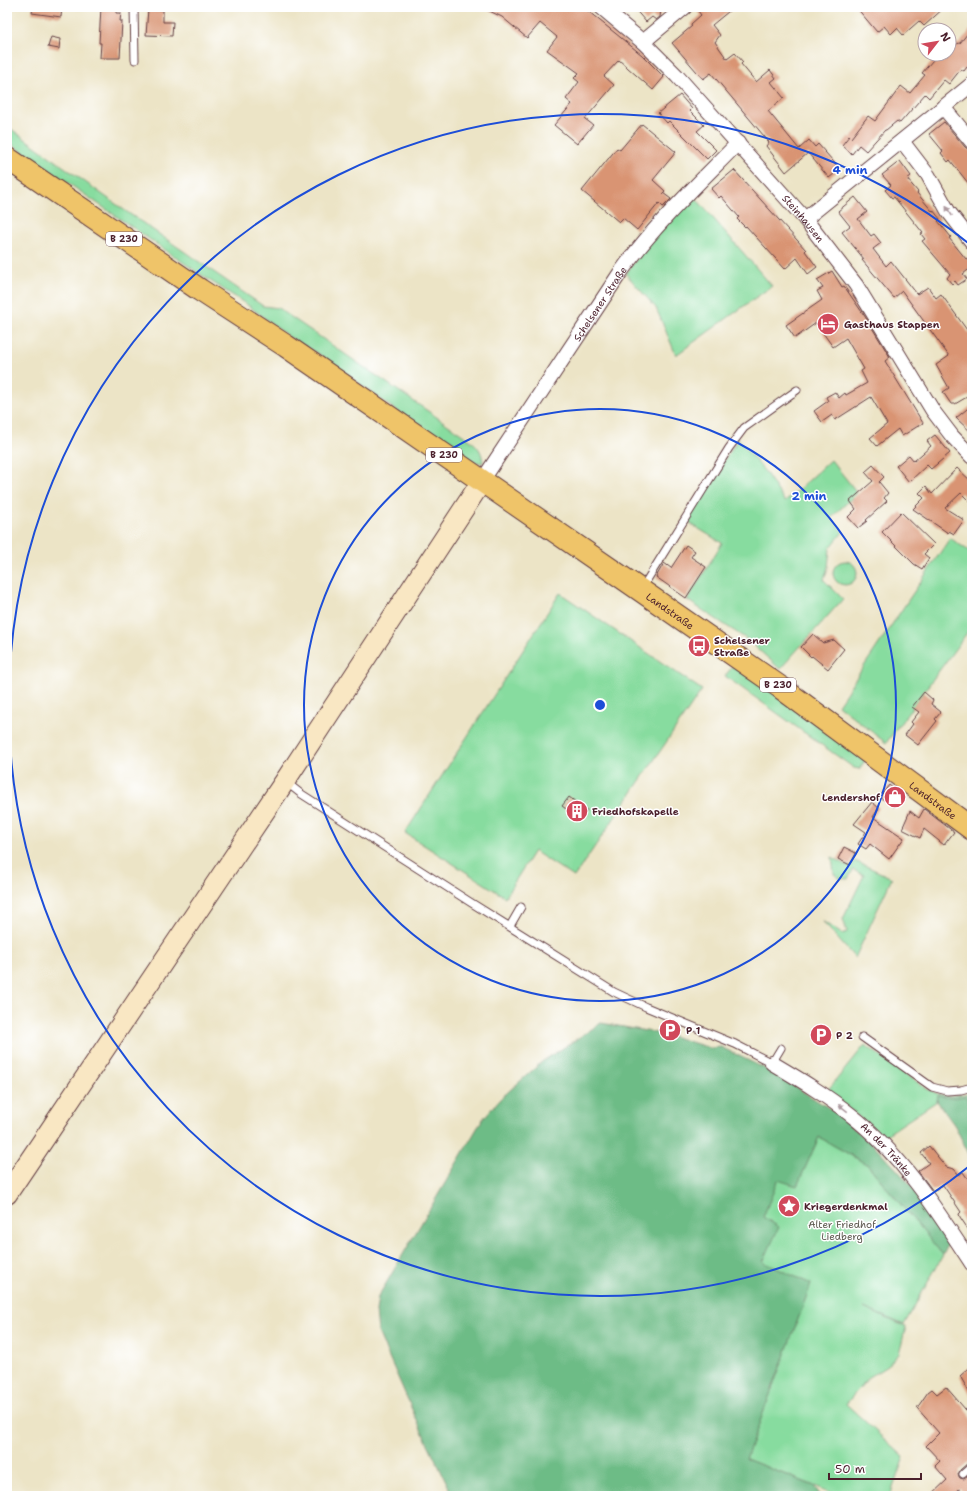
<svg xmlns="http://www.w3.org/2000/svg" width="979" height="1503" font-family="'Shantell Sans',sans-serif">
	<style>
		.green { fill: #87dc9f; stroke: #687e65 }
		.forest { fill: #6dbc86; stroke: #5c6e58 }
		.building { fill: #d99473 }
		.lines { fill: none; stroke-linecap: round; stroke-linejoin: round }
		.lane-casing { stroke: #623d42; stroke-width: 9 }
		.street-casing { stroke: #623d42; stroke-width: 16 }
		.secondary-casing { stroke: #623d42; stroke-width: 22 }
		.primary-casing { stroke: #623d42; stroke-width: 24 }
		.lane { stroke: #fff; stroke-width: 7 }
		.street { stroke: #fff; stroke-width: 14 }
		.secondary { stroke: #f9e7c3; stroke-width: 20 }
		.primary { stroke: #efc469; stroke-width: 22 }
		.oneway { fill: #ae9aa0 }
		.ring { fill: none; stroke: #1d4ed8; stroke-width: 2 }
		.labels { text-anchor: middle; stroke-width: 3; stroke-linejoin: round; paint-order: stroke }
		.shield { fill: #fff; stroke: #80626b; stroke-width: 1 }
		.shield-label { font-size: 9px; font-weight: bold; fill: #4a1f2b }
		.street-label { font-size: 10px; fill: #4a1f2b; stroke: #fff }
		.poi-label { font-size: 10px; font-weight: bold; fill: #4a1f2b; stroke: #fff; text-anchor: start }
		.park-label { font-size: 10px; fill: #5c584e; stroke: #fff }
		.centre { fill: #1d4ed8; stroke: #fff; stroke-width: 2 }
		.ring-label { font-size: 12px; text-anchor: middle; font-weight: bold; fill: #1d4ed8; stroke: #fff; stroke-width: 3; stroke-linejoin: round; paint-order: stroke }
	</style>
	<rect width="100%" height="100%" fill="#fff"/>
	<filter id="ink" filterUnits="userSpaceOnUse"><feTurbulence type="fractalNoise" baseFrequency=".025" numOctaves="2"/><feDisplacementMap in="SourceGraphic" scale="8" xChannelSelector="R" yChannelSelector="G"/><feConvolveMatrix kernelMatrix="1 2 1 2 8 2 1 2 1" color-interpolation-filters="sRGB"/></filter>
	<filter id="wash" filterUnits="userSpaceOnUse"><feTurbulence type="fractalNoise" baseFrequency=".012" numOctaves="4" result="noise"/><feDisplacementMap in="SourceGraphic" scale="16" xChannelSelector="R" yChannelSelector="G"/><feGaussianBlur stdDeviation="0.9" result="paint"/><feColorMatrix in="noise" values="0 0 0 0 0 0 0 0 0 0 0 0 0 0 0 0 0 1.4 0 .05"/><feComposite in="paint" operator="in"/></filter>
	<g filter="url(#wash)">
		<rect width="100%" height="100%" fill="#ece4c6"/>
		<!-- green -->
		<g class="green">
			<path d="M7,126L127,212L263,306L278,308L470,440C479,447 482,452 483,463L474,462L387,404L319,354L289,337L249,306L203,276L7,141Z"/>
			<polygon points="694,196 772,286 676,355 656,308 626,274 647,244"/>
			<polygon points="738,439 766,473 785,502 831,460 855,490 856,494 831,518 843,532 830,548 828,567 824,580 843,599 780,669 748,640 687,600 722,543 686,521"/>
			<polygon points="950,538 972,553 972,626 886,743 838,705"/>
			<circle cx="845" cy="573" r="12"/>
			<polygon points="560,593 702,690 574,877 534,851 505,897 405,833"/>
			<polygon points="735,663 865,761 859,769 854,768 725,676"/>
			<polygon points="832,857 850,867 855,861 892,878 855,958 822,921 842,934 847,932 843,919 864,875 853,870 848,879 839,878 834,874"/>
			<polygon points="865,1045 927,1089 938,1094 949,1096 972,1093 972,1100 968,1101 965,1096 950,1098 938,1096 937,1101 883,1137 827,1091"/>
			<polygon points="819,1137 868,1165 943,1255 904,1325 864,1308 906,1327 899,1353 887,1366 868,1378 846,1404 904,1457 890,1496 840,1496 746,1459 811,1284 763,1262 778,1227 763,1217 778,1179 797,1186"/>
		</g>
		<!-- forest -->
		<g class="forest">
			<polygon points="601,1023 669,1035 710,1048 721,1047 770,1071 832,1110 876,1147 913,1187 951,1239 943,1255 868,1165 819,1137 797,1186 778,1180 763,1217 779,1227 763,1262 811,1284 746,1459 814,1486 821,1496 453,1496 418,1423 378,1332 376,1311 378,1297 482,1120 500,1099 543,1061"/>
			<polygon points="938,1096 950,1098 966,1096 972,1117 972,1160 955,1126 937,1101"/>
		</g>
		<g id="blocks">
			<!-- building -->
			<g class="building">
				<polygon points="33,7 62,7 61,17 32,13"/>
				<polygon points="101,7 116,7 116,13 121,13 120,21 122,21 120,58 100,58 101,43 99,43"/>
				<polygon points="481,7 583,7 642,55 664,77 653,90 619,60 604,76 614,85 585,119 593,125 577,144 554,125 572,104 566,99 579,82 574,78 579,73 547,50 557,37 540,23 527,38 502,17"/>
				<polygon points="633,7 664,7 661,9 660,17 656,20 652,17 646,22"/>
				<polygon points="695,7 734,7 712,25 720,35 715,42 727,59 735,53 743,62 741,64 756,82 770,70 776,78 771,82 784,98 768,111 799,149 809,140 815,147 818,144 840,169 829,178 808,153 786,172 766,146 769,142 711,73 703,79 672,43 692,26 691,24 701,15"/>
				<polygon points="856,7 945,7 924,26 919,21 903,35 897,28 891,34 884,26 877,32"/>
				<polygon points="148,9 163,10 163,22 173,22 172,36 146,35"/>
				<polygon points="972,28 972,64 969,67 967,67 964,71 961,69 949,84 944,80 929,98 925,94 900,123 897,121 886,130 885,130 866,151 859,145 852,154 842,145 849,136 851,138 868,116 875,121 901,86 910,93 925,75 922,73 938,54 943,54 946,56 949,54 956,44 960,43"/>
				<polygon points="51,37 60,39 59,49 48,47"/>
				<polygon points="680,95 692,109 690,111 704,125 697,131 716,150 707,159 669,121 667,123 658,113"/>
				<polygon points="944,122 965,147 972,152 972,188 950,160 948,162 941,153 943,151 929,134"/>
				<polygon points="642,124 676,152 653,180 665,191 663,193 671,199 663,207 659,203 637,230 623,218 619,222 582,191 617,148 620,150"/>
				<polygon points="900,161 911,176 907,179 918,192 917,193 932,211 933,210 940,219 938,221 951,237 949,238 966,259 968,258 972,263 972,267 963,274 967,279 958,285 955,281 952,284 947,278 950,274 922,241 925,239 921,234 923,233 894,197 892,198 885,190 891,185 882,175"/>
				<polygon points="734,170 806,250 805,251 817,267 808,274 797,258 785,269 746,226 745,227 737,219 739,217 721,196 719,198 711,189"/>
				<polygon points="855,197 867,212 858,219 871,236 874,234 881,243 873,249 886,266 891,261 917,294 928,287 936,298 941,294 972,337 972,394 955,404 951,404 943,392 949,388 936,365 949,356 902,291 894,298 862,260 864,259 842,232 850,226 838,211"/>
				<polygon points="832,271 842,287 844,286 866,318 890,357 885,361 923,423 902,436 898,429 877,446 870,438 887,424 871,397 835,420 832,415 822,422 814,411 828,401 826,397 835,392 839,398 845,393 846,395 867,383 861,371 864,369 846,338 833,347 816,323 795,338 786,325 822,300 817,291 823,288 817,280"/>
				<polygon points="972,405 972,433 956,418"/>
				<polygon points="935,435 950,453 931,469 927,465 909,482 896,466 909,455 914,461 931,446 927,441"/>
				<polygon points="873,465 884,477 879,482 888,493 884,498 887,501 866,520 867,521 858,528 848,517 856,509 850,501 873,481 865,472"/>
				<polygon points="957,468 972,482 972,504 961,493 945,508 964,520 954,534 949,531 948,533 913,509 924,498 919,493 926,486 932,494"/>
				<polygon points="901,512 934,544 924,554 929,558 922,569 914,564 882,532"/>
				<polygon points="686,545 695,551 691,557 706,567 686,598 656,577 664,563 671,568"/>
				<polygon points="813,634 823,643 834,640 844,649 828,669 812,656 811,657 801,647"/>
				<polygon points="924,692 933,700 931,704 941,712 935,719 937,721 918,745 905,735 913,724 911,722 919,712 912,707"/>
				<polygon points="889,785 903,796 894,807 880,797"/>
				<polygon points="569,797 587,810 580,819 562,806"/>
				<polygon points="872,802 879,808 873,817 904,838 889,859 870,844 866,849 858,844 866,832 854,824"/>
				<polygon points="924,809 954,832 944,845 924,829 920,838 902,829 910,811 919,818"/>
				<polygon points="844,847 856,853 850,865 838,859"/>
				<polygon points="929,1146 946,1167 954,1169 959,1175 963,1172 972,1185 972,1235 960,1217 959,1214 961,1212 943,1185 933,1191 918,1171 929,1163 921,1153"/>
				<polygon points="969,1368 972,1379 972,1397 960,1376"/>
				<polygon points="946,1387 972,1417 972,1461 969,1462 960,1470 958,1475 960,1478 964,1479 972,1473 972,1496 970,1496 959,1489 954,1496 930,1496 947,1480 935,1466 940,1461 926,1446 939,1433 917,1408 928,1392 932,1389 937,1394"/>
			</g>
		</g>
	</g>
	<g filter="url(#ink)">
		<use href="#blocks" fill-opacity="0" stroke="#623d42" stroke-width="1"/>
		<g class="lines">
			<!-- lane casing -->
			<g class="lane-casing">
				<g id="lane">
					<polyline points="134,7 135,60"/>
					<polyline points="642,588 729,448 744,428 797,390"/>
					<polyline points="286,782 300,793 470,902 614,992 646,1007 735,1044 772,1063 781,1048"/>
					<polyline points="510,926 521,907"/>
					<polyline points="862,1037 932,1087 947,1091 961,1090 972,1087"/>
					<polyline points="963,1474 972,1466"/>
				</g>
			</g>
			<!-- street casing -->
			<g class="street-casing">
				<g id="street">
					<path id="s1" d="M601,7L643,42L677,76L805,219L856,285L933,411L952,436L972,457"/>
					<polyline points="643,42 685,7"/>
					<polyline points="943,107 972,142"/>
					<polyline points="902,141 928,175 948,211 972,242"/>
					<polyline points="805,219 972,84"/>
					<path id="s2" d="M482,481L620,273C654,225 697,185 738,143"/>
					<path id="s3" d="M772,1063C799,1079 826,1095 851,1115C902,1155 937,1210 972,1264"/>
				</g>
			</g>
			<!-- secondary casing -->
			<g class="secondary-casing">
				<polyline id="secondary" points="7,1194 285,781 482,481"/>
			</g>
			<!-- primary casing -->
			<g class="primary-casing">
				<g id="primary">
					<path id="s4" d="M7,158L200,290L286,346L623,578L780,687L972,829"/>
				</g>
			</g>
			<!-- lane -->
			<use href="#lane" class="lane"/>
			<!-- street -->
			<use href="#street" class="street"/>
			<!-- secondary -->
			<use href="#secondary" class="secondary"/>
			<!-- primary -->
			<use href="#primary" class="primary"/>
		</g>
		<!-- one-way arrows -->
		<defs><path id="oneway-solid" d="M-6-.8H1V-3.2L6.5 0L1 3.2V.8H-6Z"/></defs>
		<g class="oneway">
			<use href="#oneway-solid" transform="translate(949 211) rotate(-123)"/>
			<use href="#oneway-solid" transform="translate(843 1108) rotate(-142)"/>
		</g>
	</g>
	<!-- distance rings -->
	<g class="ring">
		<circle cx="600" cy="705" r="296"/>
		<path d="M972 1164A591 591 0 1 1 972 246"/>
	</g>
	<!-- icons -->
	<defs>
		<g id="hotel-disc" transform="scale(1.15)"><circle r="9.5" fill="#d1495b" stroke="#fff"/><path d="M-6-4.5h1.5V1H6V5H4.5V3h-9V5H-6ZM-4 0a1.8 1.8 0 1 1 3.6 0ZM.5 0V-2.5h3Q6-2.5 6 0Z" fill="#fff"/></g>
		<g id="bus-disc" transform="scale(1.15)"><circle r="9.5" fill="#d1495b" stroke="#fff"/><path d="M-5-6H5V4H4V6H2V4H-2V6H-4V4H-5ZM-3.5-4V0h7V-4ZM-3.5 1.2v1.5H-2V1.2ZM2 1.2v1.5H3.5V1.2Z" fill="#fff"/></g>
		<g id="shop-disc" transform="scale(1.15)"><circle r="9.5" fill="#d1495b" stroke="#fff"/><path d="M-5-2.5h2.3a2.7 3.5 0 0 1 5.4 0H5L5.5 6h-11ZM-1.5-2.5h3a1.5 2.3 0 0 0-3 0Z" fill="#fff"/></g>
		<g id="building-disc" transform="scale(1.15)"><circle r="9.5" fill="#d1495b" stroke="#fff"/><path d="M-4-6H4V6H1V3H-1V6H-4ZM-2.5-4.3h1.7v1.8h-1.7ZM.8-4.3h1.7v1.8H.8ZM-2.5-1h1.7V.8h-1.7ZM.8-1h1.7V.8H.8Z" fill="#fff"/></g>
		<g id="parking-disc" transform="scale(1.15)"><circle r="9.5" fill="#d1495b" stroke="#fff"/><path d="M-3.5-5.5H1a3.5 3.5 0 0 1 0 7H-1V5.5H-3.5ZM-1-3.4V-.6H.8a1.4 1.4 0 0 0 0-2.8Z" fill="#fff"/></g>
		<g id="sight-disc" transform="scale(1.15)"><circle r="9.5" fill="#d1495b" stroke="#fff"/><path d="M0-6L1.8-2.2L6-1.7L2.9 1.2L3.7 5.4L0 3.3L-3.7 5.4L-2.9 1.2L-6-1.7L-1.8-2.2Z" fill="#fff"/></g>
	</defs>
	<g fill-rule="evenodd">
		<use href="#hotel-disc" x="828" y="324"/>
		<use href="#bus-disc" x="699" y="646"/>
		<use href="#shop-disc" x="895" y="797"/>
		<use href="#building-disc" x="577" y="811"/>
		<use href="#parking-disc" x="670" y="1030"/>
		<use href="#parking-disc" x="821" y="1035"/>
		<use href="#sight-disc" x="789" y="1206"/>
	</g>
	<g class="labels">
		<!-- shield labels -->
		<g class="shield">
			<rect x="106" y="232" width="36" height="14" rx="3"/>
			<rect x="426" y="448" width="36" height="14" rx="3"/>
			<rect x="760" y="678" width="36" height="14" rx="3"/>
		</g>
		<g class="shield-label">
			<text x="124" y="242">B 230</text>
			<text x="444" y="458">B 230</text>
			<text x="778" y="688">B 230</text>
		</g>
		<!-- street labels -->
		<g class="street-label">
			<text dy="4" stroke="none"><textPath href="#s1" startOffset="293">Steinhausen</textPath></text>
			<text dy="4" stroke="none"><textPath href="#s2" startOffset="213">Schelsener Straße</textPath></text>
			<text dy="4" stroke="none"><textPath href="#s4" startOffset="803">Landstraße</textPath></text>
			<text dy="4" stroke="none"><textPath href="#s4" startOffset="1127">Landstraße</textPath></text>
			<text dy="4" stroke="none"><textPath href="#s3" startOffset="144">An der Tränke</textPath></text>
		</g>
		<!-- poi labels -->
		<g class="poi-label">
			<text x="844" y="328">Gasthaus Stappen</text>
			<text x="714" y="644">Schelsener<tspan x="714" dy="12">Straße</tspan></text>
			<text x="880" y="801" text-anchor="end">Lendershof</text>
			<text x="592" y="815">Friedhofskapelle</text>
			<text x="686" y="1034">P 1</text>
			<text x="836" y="1039">P 2</text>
			<text x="804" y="1210">Kriegerdenkmal</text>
		</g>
		<!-- park labels -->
		<g class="park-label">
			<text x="842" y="1228">Alter Friedhof<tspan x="842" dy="12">Liedberg</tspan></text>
		</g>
	</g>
	<circle cx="600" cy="705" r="6" class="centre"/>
	<g class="ring-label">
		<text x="850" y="174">4 min</text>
		<text x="809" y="500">2 min</text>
	</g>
	<!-- margin -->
	<rect width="979" height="1503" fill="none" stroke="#fff" stroke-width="24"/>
	<!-- north arrow -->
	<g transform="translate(937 42) rotate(59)"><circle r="19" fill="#ffffff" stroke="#b7a5aa"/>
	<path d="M0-3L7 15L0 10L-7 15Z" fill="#d1495b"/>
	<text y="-6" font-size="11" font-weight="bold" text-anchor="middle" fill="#4a1f2b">N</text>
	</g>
	<!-- scale -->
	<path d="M829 1473v6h92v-6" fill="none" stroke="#4a1f2b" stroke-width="2"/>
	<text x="835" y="1473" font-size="12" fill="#4a1f2b" stroke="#ffffff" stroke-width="3" paint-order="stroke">50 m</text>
</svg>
